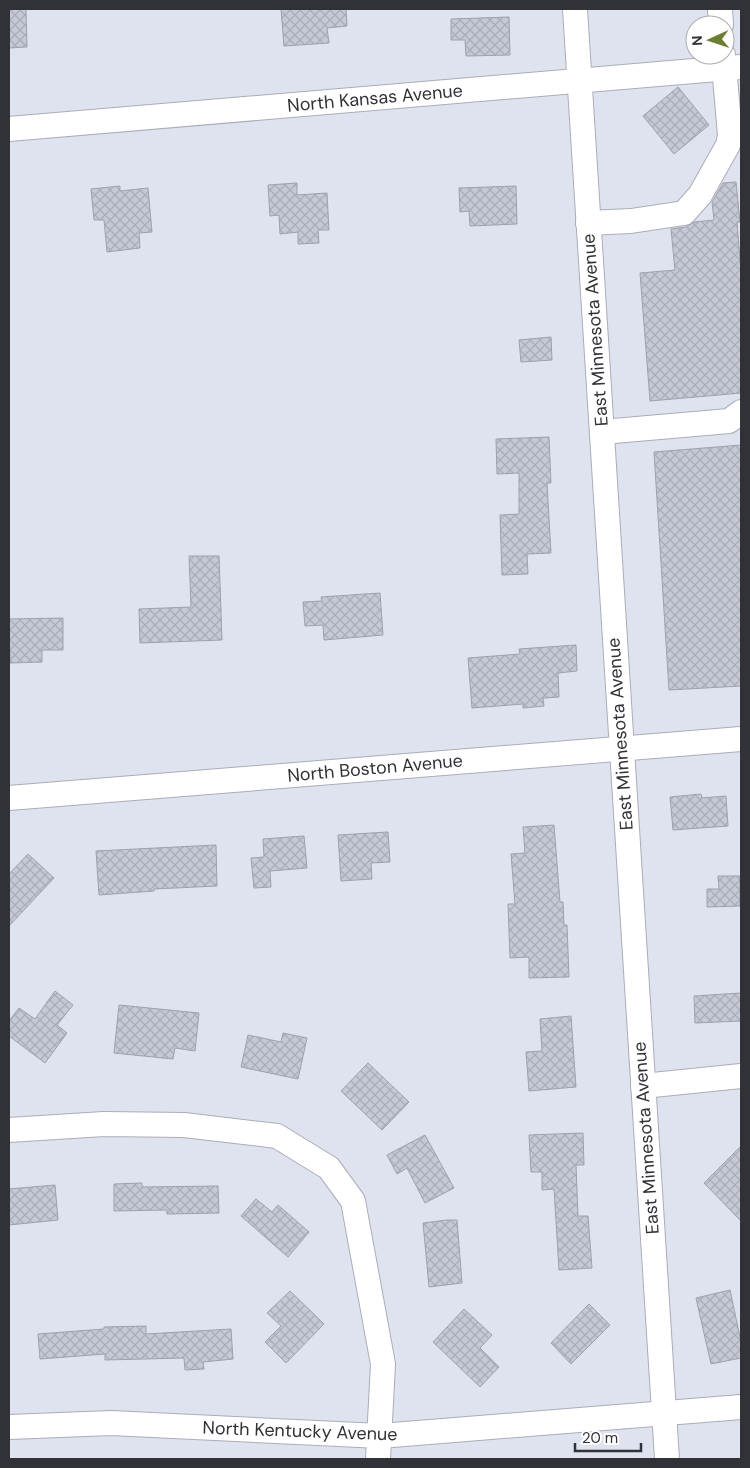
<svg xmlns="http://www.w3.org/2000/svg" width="750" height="1468" font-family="'DM Sans',sans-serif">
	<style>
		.building { fill: url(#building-cross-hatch); stroke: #9da1ac }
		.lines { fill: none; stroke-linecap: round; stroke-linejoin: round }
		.minor-casing { stroke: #aaadb9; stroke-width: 26 }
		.minor { stroke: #fff; stroke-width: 24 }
		.labels { text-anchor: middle; stroke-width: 5; stroke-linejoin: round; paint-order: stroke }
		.street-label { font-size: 18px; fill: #313237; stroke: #fff }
	</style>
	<defs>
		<pattern id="building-cross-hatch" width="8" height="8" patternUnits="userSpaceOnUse" patternTransform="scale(1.25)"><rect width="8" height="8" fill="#c5c9d5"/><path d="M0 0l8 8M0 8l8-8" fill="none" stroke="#aaadb7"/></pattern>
	</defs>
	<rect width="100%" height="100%" fill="#dfe3ef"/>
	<!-- building -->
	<g class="building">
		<polygon points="9,9 26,9 27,47 9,48"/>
		<polygon points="281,9 346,9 347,26 327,28 329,43 284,46"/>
		<polygon points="509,17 510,55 466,56 465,40 451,40 451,19"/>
		<polygon points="678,87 709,125 674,154 643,116"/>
		<polygon points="736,182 740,222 737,222 741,272 741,393 650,401 640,273 675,270 671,229 686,227 694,222 714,220 712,202 723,183"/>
		<polygon points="297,183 297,195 327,193 329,230 318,230 319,243 298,244 298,232 280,234 279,215 270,216 268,185"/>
		<polygon points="120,186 120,191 148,188 152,232 139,233 140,248 107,252 104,220 94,220 91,189"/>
		<polygon points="516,186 517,224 470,226 469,211 460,212 459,188"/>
		<polygon points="551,337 552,360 521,362 519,340"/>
		<polygon points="549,437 551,483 547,483 551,553 527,554 528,574 502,575 500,515 519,514 519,473 497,474 496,439"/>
		<polygon points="741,445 741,686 669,690 654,452"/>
		<polygon points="189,556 219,556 222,640 140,643 139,609 191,607"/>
		<polygon points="380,593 383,635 324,640 323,625 305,626 303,602 322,601 321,597"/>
		<polygon points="63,618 63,650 42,650 42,662 10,663 9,619"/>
		<polygon points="576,645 577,671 558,673 559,697 543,698 544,706 523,708 523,704 472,708 468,658 520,654 519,649"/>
		<polygon points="701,794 702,798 726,796 728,826 673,830 670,797"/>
		<polygon points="554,825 560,902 563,902 564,925 567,925 569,977 529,978 529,957 510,958 508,904 515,904 511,854 525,853 523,827"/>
		<polygon points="388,832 390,862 371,863 372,879 341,881 338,835"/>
		<polygon points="304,836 307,868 270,871 271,887 254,888 251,858 264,857 263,839"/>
		<polygon points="216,845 217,886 154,889 154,891 99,895 96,851"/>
		<polygon points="28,854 54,878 9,926 9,874"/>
		<polygon points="718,876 740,876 740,906 707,907 707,889 719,889"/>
		<polygon points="55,991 73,1005 57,1025 67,1033 45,1063 9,1036 9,1021 19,1008 35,1019"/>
		<polygon points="741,993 741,1021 695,1023 694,996"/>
		<polygon points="119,1005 199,1013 195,1051 175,1048 173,1059 114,1053"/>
		<polygon points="571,1016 576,1087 529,1091 526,1052 542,1051 540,1019"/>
		<polygon points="283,1033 307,1038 298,1079 241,1067 248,1035 281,1042"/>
		<polygon points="368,1063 409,1102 382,1130 341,1091"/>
		<polygon points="583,1133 584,1165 576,1165 578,1216 588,1216 592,1268 559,1270 554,1189 542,1190 542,1172 531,1172 529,1135"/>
		<polygon points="425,1135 454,1188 425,1203 407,1168 397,1174 387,1155"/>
		<polygon points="741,1146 741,1221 704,1183"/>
		<polygon points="142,1183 142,1187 218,1186 219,1213 167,1214 167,1210 114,1211 114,1184"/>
		<polygon points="55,1185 58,1220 9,1225 9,1189"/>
		<polygon points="256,1199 272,1212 278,1205 309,1232 288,1257 241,1216"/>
		<polygon points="447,1220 457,1220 462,1283 429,1287 423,1223"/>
		<polygon points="730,1290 741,1342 741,1358 711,1364 696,1298"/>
		<polygon points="290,1291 324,1324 286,1363 265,1342 281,1326 267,1313"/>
		<polygon points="589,1304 610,1325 571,1364 551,1343"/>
		<polygon points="464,1309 492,1335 480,1348 499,1367 480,1387 433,1342"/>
		<polygon points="146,1326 146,1334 231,1329 233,1359 203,1362 204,1369 185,1370 184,1358 105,1360 105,1354 40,1359 38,1334 104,1329 104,1327"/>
	</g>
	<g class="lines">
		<!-- minor casing -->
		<g class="minor-casing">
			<g id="minor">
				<polyline points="575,9 667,1459"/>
				<polyline points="720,9 721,25"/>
				<polyline points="9,129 741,67"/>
				<polyline points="588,223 631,221 684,213 700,195 728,145 730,135 723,55"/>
				<polyline points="602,432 729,421 741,412"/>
				<polyline points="9,798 741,739"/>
				<polyline points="643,1086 741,1076"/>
				<polyline points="9,1130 104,1124 184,1125 277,1136 329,1168 353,1201 383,1364 378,1459"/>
				<polyline points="9,1427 111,1423 380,1436 741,1407"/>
			</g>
		</g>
		<!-- minor -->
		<use href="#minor" class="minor"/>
	</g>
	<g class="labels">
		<!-- street labels -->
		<g class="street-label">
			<text transform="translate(375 98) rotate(-5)" y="6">North Kansas Avenue</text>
			<text transform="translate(595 330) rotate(-94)" y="6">East Minnesota Avenue</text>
			<text transform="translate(620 734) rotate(-94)" y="6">East Minnesota Avenue</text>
			<text transform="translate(375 768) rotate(-5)" y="6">North Boston Avenue</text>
			<text transform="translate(646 1138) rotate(-94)" y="6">East Minnesota Avenue</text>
			<text transform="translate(300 1431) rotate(2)" y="6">North Kentucky Avenue</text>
		</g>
	</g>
	<!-- border -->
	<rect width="750" height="1468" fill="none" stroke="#313237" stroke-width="20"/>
	<!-- north arrow -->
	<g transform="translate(710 40) rotate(267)"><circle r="24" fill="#ffffff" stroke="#adadaf"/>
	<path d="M0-4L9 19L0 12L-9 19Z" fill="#6b7f30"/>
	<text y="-8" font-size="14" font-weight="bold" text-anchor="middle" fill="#313237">N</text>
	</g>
	<!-- scale -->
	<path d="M575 1443v8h66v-8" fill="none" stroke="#313237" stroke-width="2.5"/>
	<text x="582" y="1443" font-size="15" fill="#313237" stroke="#ffffff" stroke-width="4" paint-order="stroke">20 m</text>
</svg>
